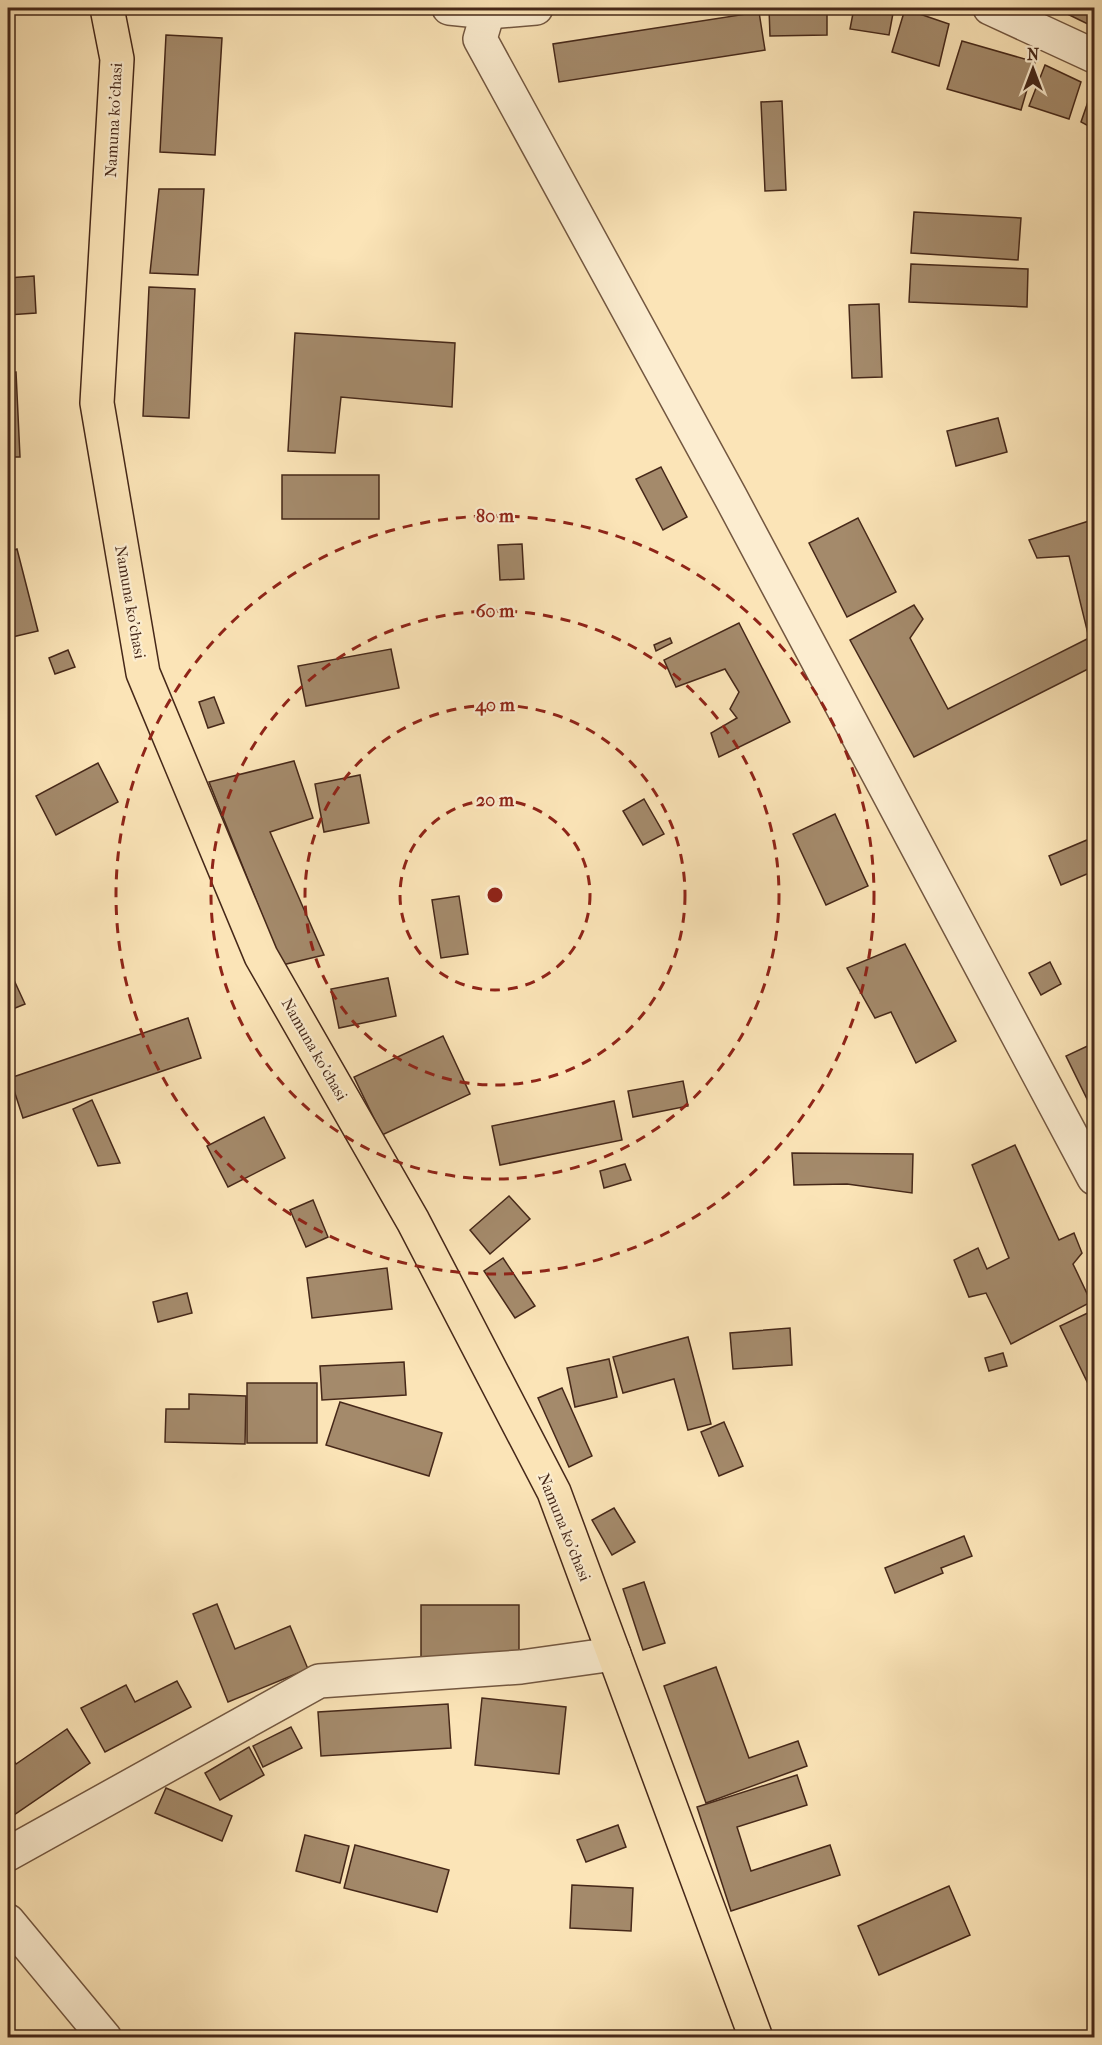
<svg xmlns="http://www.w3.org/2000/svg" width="1102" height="2045" font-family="'IM FELL French Canon',serif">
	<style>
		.building { fill: #a48a6b; stroke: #462819; stroke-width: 1.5 }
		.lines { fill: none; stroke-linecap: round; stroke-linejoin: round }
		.minor-casing { stroke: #735740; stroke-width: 36 }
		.major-casing { stroke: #462819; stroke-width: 36 }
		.minor { stroke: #fcedd0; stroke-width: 33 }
		.major { stroke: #fbe4b7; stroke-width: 33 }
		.ring { fill: none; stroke: #8f2418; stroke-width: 3; stroke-dasharray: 10 8 }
		.labels { text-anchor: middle; stroke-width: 4.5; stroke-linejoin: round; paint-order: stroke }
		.street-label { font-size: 16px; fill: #462819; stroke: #fcedd0 }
		.centre { fill: #8f2418; stroke: #fcedd0; stroke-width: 3 }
		.ring-label { font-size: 18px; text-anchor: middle; font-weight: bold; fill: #8f2418; stroke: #fcedd0; stroke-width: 4.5; stroke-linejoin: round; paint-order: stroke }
	</style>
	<rect width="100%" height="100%" fill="#fbe4b7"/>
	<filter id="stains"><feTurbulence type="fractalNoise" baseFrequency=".00333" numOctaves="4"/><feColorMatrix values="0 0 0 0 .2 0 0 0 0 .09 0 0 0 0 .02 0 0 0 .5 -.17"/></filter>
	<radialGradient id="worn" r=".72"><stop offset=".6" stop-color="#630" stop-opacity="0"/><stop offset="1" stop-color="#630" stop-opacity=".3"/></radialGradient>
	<!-- building -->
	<g class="building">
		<polygon points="769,8 827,8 827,35 770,36"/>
		<polygon points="854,8 894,8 889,35 850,29"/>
		<polygon points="1063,8 1094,8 1094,27 1061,11"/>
		<polygon points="905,9 949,24 939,66 892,52"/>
		<polygon points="759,12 765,50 559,82 553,44"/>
		<polygon points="166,35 222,38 215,155 160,152"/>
		<polygon points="962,41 1035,62 1021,110 947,89"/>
		<polygon points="1045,65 1081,82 1069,119 1029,106"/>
		<polygon points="1092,90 1094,91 1094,129 1081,122"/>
		<polygon points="782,101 786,190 765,191 761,102"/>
		<polygon points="159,189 204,189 198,275 150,273"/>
		<polygon points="914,212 1021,218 1018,260 911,253"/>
		<polygon points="911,264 1028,269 1027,307 909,302"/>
		<polygon points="34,276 36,313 8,315 8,278"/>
		<polygon points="149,287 195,289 189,418 143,416"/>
		<polygon points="879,304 882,377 852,378 849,305"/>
		<polygon points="295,333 455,343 452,407 341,397 335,453 288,451"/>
		<polygon points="16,372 20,457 8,457 8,373"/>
		<polygon points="998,418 1007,452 956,466 947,431"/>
		<polygon points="661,467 687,517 663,530 636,479"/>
		<rect x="282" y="475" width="97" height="44"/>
		<polygon points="858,518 896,592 847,617 809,543"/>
		<polygon points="1092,520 1094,528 1094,666 914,757 850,640 914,605 923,619 910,638 948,709 1089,638 1069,556 1037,558 1029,540"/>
		<polygon points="522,544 524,579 500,580 498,545"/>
		<polygon points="17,549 38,631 8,638 8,552"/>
		<polygon points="739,623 790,722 719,757 711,733 737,718 730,709 739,692 725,669 676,687 664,660"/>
		<polygon points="670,638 672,643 656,651 654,645"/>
		<polygon points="391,649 399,688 306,706 298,666"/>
		<polygon points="68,650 75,667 55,674 49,658"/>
		<polygon points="214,697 224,723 208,728 199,702"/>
		<polygon points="8,753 13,761 8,765"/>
		<polygon points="294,761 313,818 270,832 324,955 282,965 209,782"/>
		<polygon points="98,763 118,802 56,835 36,796"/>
		<polygon points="360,775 369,823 324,832 315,784"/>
		<polygon points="644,799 664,834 643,845 623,811"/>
		<polygon points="835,814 868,886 826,905 793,834"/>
		<polygon points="1094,837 1094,871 1061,885 1049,856"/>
		<polygon points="459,896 468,954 441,958 432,900"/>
		<polygon points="905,944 956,1041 916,1063 891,1012 875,1018 847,968"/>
		<polygon points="1050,962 1061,984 1041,995 1029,973"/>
		<polygon points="8,967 25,1004 8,1011"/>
		<polygon points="388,978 396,1016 339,1028 331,989"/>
		<polygon points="188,1018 201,1058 23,1118 10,1078"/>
		<polygon points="443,1036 470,1094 382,1135 354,1077"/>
		<polygon points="1094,1043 1094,1102 1090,1105 1066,1056"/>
		<polygon points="683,1081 688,1106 633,1117 628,1091"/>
		<polygon points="92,1100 120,1163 98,1166 73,1109"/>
		<polygon points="614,1101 622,1140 500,1165 492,1126"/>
		<polygon points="264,1117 285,1158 228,1187 207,1146"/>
		<polygon points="1015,1145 1059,1240 1074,1233 1082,1253 1073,1264 1091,1302 1011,1344 986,1293 969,1297 954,1260 978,1248 987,1269 1009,1258 972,1165"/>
		<polygon points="792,1153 913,1154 912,1193 847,1184 794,1185"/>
		<polygon points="625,1164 631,1180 604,1188 600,1171"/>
		<polygon points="509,1196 530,1219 490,1254 470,1230"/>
		<polygon points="313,1200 328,1237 306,1247 290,1210"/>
		<polygon points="503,1258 535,1306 515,1318 484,1271"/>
		<polygon points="387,1268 392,1309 312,1318 307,1278"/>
		<polygon points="187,1293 192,1313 158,1322 153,1302"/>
		<polygon points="1094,1310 1094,1396 1060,1326"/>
		<polygon points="790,1328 792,1365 733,1369 730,1333"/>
		<polygon points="688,1337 711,1424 688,1430 674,1379 623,1393 613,1357"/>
		<polygon points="1003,1353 1007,1366 989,1371 985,1358"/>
		<polygon points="609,1359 617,1397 575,1407 567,1368"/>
		<polygon points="404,1362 406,1395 322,1400 320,1366"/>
		<rect x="247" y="1383" width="70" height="60"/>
		<polygon points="562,1388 592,1456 569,1467 538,1398"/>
		<polygon points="189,1394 246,1396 245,1444 165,1442 166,1409 189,1409"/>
		<polygon points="340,1402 442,1433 429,1476 326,1445"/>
		<polygon points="724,1422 743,1466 719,1476 701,1432"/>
		<polygon points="614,1508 635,1542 612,1555 592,1520"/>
		<polygon points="964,1536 972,1556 941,1568 943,1573 895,1593 885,1568"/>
		<polygon points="644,1582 665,1643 643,1650 623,1589"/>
		<polygon points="217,1604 235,1649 290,1626 308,1669 228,1702 193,1614"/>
		<rect x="421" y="1605" width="98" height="54"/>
		<polygon points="716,1667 749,1758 798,1741 807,1766 706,1803 664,1686"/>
		<polygon points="177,1681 191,1707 105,1752 81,1708 126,1685 135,1702"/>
		<polygon points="482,1698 566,1707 559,1774 475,1765"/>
		<polygon points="448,1704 451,1748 321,1756 318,1712"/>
		<polygon points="291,1727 302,1748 263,1767 253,1746"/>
		<polygon points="67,1729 90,1763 8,1819 8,1752 16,1764"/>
		<polygon points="249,1747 264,1775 220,1800 205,1773"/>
		<polygon points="797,1775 807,1805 737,1827 751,1871 830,1845 840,1875 731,1911 697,1807"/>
		<polygon points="166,1788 232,1816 222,1841 155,1813"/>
		<polygon points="618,1825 626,1847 586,1862 577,1840"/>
		<polygon points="305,1835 349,1846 340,1883 296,1871"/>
		<polygon points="355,1845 449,1870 437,1912 344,1888"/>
		<polygon points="572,1885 633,1888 631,1931 570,1928"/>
		<polygon points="949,1886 970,1935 879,1975 858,1926"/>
	</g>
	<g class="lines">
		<!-- minor casing -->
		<g class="minor-casing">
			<g id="minor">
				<polyline points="449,8 488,12 536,8"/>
				<polyline points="990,8 1094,56"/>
				<polyline points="488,12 480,39 730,496 1094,1178"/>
				<polyline points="8,1854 319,1681 521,1667 614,1654"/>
				<polyline points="8,1921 105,2038"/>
			</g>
		</g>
		<!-- major casing -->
		<g class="major-casing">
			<polyline id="major" points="107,8 117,59 97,403 143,673 261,956 413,1221 554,1492 756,2038"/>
		</g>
		<!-- minor -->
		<use href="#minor" class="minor"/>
		<!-- major -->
		<use href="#major" class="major"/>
	</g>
	<!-- distance rings -->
	<g class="ring">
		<circle cx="495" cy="895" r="95"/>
		<circle cx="495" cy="895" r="190"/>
		<circle cx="495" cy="895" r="284"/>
		<circle cx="495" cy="895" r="379"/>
	</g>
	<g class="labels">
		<!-- street labels -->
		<g class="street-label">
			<text transform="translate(113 120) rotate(-87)" y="6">Namuna ko'chasi</text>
			<text transform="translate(131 602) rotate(80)" y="6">Namuna ko'chasi</text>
			<text transform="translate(315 1049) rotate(60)" y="6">Namuna ko'chasi</text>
			<text transform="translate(565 1527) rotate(68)" y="6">Namuna ko'chasi</text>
		</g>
	</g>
	<circle cx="495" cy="895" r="9" class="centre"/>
	<g class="ring-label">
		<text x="495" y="522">80 m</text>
		<text x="495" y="617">60 m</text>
		<text x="495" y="711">40 m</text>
		<text x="495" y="806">20 m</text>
	</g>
	<!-- margin -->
	<rect width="1102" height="2045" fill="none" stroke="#fbe4b7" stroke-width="30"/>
	<rect x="9" y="9" width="1084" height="2027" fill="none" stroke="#462819" stroke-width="3"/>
	<rect x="15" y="15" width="1072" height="2015" fill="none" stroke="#462819" stroke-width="1.5"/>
	<!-- north arrow -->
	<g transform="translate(1033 69)" stroke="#fcedd0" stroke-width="4.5" paint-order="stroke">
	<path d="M0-4.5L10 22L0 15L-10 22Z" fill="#462819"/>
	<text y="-9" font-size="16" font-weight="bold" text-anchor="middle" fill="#462819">N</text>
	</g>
	<rect width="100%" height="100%" filter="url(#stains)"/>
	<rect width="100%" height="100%" fill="url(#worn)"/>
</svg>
